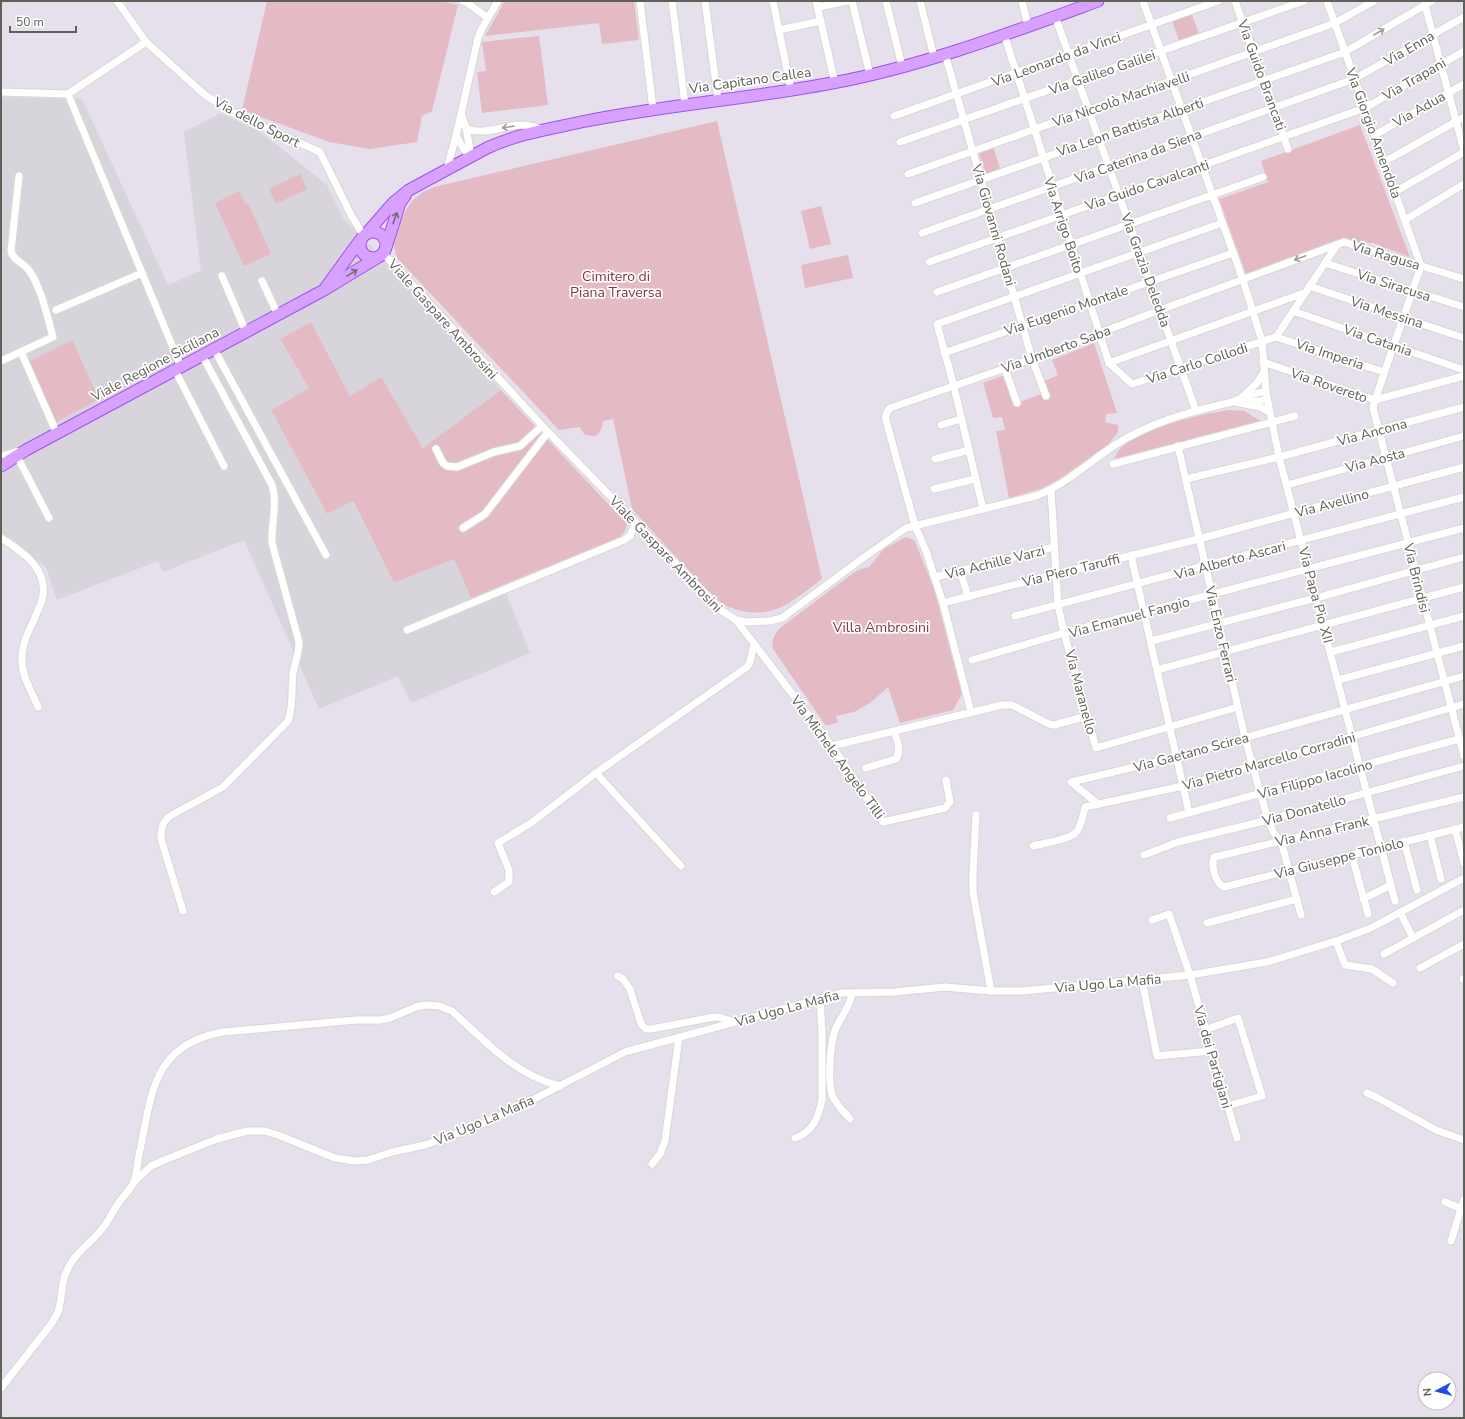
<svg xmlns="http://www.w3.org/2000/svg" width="1465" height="1419" font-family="'Nunito Sans',sans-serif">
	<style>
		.industrial { fill: #d8d4dc }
		.green { fill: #e4bac5 }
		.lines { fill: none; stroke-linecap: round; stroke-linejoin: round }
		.street-casing { stroke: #d6dad2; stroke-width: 9 }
		.secondary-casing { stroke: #d0d4ca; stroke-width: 12 }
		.primary-casing { stroke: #9e51f3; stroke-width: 13 }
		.street { stroke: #fff; stroke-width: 7 }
		.secondary { stroke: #fff; stroke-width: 10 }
		.primary { stroke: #d9a1ff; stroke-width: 11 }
		.oneway { stroke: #9ea09b }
		.oneway2 { stroke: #706b71 }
		.labels { text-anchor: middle; stroke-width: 3.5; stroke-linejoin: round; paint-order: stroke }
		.street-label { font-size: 14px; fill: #5e6158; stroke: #fff }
		.park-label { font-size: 14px; fill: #843343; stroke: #fff }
	</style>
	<rect width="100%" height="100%" fill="#e6dfec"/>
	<!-- industrial -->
	<polygon class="industrial" points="1,97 82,99 168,285 201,271 184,132 221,113 262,133 327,185 343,218 370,245 501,390 423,448 381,378 350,396 311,322 280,339 309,388 271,410 327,514 352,501 394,583 454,559 471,598 503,585 530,653 411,703 398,676 319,709 244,540 163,572 158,561 57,600 46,567 1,536"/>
	<!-- green -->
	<g class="green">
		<polygon points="267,1 440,1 458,5 432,111 422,116 417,142 370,149 329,142 242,110"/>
		<polygon points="505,1 634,1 639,40 602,44 599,23 485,36"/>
		<polygon points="1191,12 1199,34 1179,41 1172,20"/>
		<polygon points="539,36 548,105 482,113 477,72 486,71 482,42"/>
		<path d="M717,121L822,579C808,589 789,606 773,610C759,615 738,612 725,605C720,602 716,598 712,596L632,509L613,419L603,421C602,434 596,439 584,434L580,427L559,430L397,258L393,244L395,233L405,212L412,201L423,192L434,187Z"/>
		<polygon points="1360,125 1410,257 1373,243 1362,243 1339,239 1246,274 1219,199 1268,182 1261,161"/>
		<polygon points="993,146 1000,169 986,174 978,151"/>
		<polygon points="300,174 307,189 276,204 269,189"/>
		<polygon points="239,191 245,204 248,203 271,254 244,266 215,203"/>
		<polygon points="821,206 831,244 810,249 801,211"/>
		<polygon points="848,255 853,278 805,288 801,265"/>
		<polygon points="311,322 350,396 381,377 423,448 501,390 627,524 625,531 620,537 471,598 454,559 394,583 353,501 327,514 271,410 309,388 280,339"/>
		<polygon points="72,340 99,399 56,422 28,362"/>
		<polygon points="1094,343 1117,413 1106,414 1105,422 1118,425 1118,432 1107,446 1056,481 1040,489 1009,498 996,431 1005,430 1002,417 993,418 983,383 1007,374 1017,403 1042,394 1038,384 1058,375 1052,360"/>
		<path d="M1229,410L1244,411L1261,421L1114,459C1116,456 1117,452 1120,449C1142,427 1199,415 1229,410Z"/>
		<path d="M906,537L914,540L916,544L934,589L962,694L953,710L900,723L888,687L870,703L854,712L836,716L838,722L826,726L773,649C771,639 774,636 780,628L833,588L858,570L869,567L884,549Z"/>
	</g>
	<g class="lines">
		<!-- street casing -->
		<g class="street-casing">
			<g id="street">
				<polyline points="117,1 146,42 205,95 235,114 320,152 351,215 364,236"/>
				<polyline points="463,1 466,2 488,18"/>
				<polyline points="640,1 653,109"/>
				<polyline points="672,1 685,104"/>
				<polyline points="705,1 718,100"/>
				<polyline points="773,1 791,90"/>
				<polyline points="816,1 835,83"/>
				<polyline points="852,1 870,75"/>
				<polyline points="886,1 902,66"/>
				<polyline points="920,1 934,57"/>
				<polyline points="1022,1 1028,26"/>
				<polyline points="1143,1 1243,280 1262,341 1266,392 1279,457 1395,901"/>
				<polyline points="1235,1 1288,149"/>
				<polyline points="1327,1 1421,266 1375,400 1373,408 1464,756"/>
				<polyline points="1424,1 1464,151"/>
				<polyline points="818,7 848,1"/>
				<polyline points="1055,16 1196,411"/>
				<polyline points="779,30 821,21"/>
				<polyline points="1004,34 1109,363 1132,384 1276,337 1337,245"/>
				<polyline points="945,54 1032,359 1046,396"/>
				<polyline points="1,92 68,94 146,42"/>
				<polyline points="68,94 181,367"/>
				<polyline points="461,113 466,128 471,155"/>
				<polyline points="894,116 1218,1"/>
				<path d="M466,128C480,136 504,126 520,125C527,125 535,127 542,129"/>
				<polyline points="1375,135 1464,84"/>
				<polyline points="456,136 465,151 471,155"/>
				<polyline points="900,142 1304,1"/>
				<polyline points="1384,162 1464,117"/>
				<polyline points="447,169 456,136 478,38 482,28 498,1"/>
				<polyline points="908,174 1335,23 1374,1"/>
				<polyline points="1395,192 1464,152"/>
				<polyline points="915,203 1345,52 1432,1"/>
				<polyline points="1405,220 1464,184"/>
				<polyline points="922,233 1354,79 1464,17"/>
				<path d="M383,253L548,432L722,611L736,620L748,622L770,621L782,618L863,558L906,528L1036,496C1065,485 1089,462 1115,445C1149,423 1189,412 1228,403C1240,400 1253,391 1266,392"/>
				<polyline points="929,262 1365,108 1464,51"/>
				<polyline points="1325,263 1464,307"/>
				<polyline points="222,276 246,332"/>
				<polyline points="262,281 278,315"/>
				<polyline points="1309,286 1464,338"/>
				<polyline points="937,292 1263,177"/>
				<polyline points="56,310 142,273"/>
				<polyline points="1293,311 1464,370"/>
				<polyline points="1276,337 1384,372"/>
				<polyline points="214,349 326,555"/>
				<polyline points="21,352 57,434"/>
				<polyline points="944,353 1233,253"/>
				<path d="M1,361L53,337C47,316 41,286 28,269C22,262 13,260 11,251L19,176"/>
				<polyline points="1263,362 1375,400 1464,376"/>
				<polyline points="1109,363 1304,293"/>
				<polyline points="1005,369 1017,403"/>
				<polyline points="175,370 224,466"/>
				<polyline points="1242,397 1257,383 1264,372"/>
				<polyline points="1245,401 1261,401 1267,399"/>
				<polyline points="1235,402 1260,407 1269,412"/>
				<polyline points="941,425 961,419"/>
				<polyline points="1178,446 1245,738 1268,820 1273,832 1281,841 1301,915"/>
				<polyline points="436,449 443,463 447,466 457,467 494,452 520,446 542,426"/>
				<polyline points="17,456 49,518"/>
				<polyline points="935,459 969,450"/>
				<polyline points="1113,464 1295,416"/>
				<polyline points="1186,479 1279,457 1464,407"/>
				<polyline points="1287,485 1464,436"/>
				<polyline points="934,489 975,479"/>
				<polyline points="1051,490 1058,605 1064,633 1096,748 1238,707"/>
				<polyline points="983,509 954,387 937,324 1222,223"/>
				<polyline points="463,528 485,514 548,432"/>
				<path d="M1,538C23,552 50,570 42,600C40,607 36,614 34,620C28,632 22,644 22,658C21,675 32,692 38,707"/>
				<polyline points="1131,555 1189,813"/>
				<polyline points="960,570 968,597"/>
				<polyline points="936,577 1054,547"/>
				<polyline points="943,603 1056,574 1199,539 1464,467"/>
				<polyline points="1015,616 1464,497"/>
				<polyline points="736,620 832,746 883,822 945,808 950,802 946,780"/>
				<polyline points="407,630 624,540 630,536 636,523"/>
				<polyline points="1151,641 1316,598 1464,557"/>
				<polyline points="1331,652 1464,616"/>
				<polyline points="972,660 1064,633 1464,528"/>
				<polyline points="1157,670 1464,587"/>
				<polyline points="1338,680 1464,646"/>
				<path d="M971,712L943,603L926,551L915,526L886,420C885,415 886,412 890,408L1032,359L1160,310L1344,242L1464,279"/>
				<polyline points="832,746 1002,705 1012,705 1049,724 1054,725 1087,716"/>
				<path d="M866,768L896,759C902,750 897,741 894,731"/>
				<polyline points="596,773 681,866"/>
				<path d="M1464,797L1219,856L1214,857C1211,866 1215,883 1224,887L1464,827"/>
				<polyline points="1098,804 1071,782 1177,757 1464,676"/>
				<polyline points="976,815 973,873 973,892 991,991"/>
				<polyline points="1170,818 1459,739"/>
				<polyline points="1455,829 1464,863"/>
				<polyline points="1430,835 1441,879"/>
				<polyline points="1404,841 1417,890"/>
				<path d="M1033,846C1044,843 1071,840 1077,831C1082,824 1083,815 1085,807L1183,786L1464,704"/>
				<polyline points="1144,855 1178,842 1268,820 1464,766"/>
				<polyline points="1352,856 1368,914"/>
				<polyline points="494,892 509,882 509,870 498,843 531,823 596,773 747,667 750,662 754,644"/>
				<polyline points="1363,899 1391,885"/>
				<path d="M183,911L161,839C161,830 162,822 170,816L223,787L288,721C294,705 291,690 293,673C295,662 299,653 299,642L272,543C271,523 278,504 272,485L202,355"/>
				<polyline points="1400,912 1413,938"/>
				<polyline points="1152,920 1169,914 1190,975 1237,1138"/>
				<polyline points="1207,923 1297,899"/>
				<polyline points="1336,941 1345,965 1372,969 1393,983"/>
				<polyline points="1384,954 1464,910"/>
				<polyline points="1420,968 1464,944"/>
				<polyline points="618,976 623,979 630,989 641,1024 646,1029 651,1029 714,1017 722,1018 733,1022"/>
				<polyline points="1463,979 1464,979"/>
				<polyline points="1142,980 1157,1056 1211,1051"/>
				<polyline points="1205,1030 1238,1018 1262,1096 1227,1106"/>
				<polyline points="1367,1093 1378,1098 1436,1130 1464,1140"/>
				<path d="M850,1119C844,1112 837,1105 833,1097C827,1083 830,1039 837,1026C842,1015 851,1005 852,993"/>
				<path d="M795,1138C813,1132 818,1118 822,1100V1033L820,999"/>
				<polyline points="652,1164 660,1154 665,1141 679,1037"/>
				<polyline points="134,1182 151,1166 162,1161 217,1139 247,1131 265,1131 278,1135 335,1158 355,1161 368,1160 392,1152 425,1145 470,1129 511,1111 625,1052 842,993 894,992 945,987 991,991 1022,991 1190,975 1267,962 1339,940 1371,928 1464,878"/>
				<polyline points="1445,1202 1464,1210"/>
				<polyline points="1451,1241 1464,1199"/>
				<path d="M1,1388L52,1323C54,1319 56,1316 58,1312C64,1292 59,1280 73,1260C81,1248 93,1241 102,1229C109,1221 113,1210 120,1201C124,1195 131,1189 134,1182C137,1174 137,1163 139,1155C152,1095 151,1045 223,1032L356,1020H380L390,1018L416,1007L426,1005L439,1006L452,1011C485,1041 515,1075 560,1086"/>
			</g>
		</g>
		<!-- secondary casing -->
		<g class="secondary-casing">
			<polyline id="secondary" points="1,458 17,453"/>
		</g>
		<!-- primary casing -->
		<g class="primary-casing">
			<g id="primary">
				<circle cx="373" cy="245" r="13"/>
				<path d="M366,234L393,203L409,190L487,148C517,134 549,129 581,122C664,105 748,99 832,83C920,67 1013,32 1098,1"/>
				<polyline points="386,247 400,203 405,196"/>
				<polyline points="326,287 361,239"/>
				<polyline points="1,466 26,450 324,290 380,256"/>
			</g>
		</g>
		<!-- street -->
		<use href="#street" class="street"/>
		<!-- secondary -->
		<use href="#secondary" class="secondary"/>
		<!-- primary -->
		<use href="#primary" class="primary"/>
	</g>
	<!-- one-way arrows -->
	<defs><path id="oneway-shaft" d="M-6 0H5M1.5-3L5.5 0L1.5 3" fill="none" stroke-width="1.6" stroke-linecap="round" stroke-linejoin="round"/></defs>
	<g class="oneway">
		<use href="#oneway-shaft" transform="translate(1379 32) rotate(-30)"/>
		<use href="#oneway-shaft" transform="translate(508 127) rotate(172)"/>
		<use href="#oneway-shaft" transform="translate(1300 258) rotate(159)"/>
	</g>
	<g class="oneway2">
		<use href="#oneway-shaft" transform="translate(395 218) rotate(-71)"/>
		<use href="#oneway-shaft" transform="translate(352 273) rotate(-32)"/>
	</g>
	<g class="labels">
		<!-- street labels -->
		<g class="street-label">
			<text transform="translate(1409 48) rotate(-30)" y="5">Via Enna</text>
			<text transform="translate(1056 59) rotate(-20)" y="5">Via Leonardo da Vinci</text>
			<text transform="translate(1102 72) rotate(-19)" y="5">Via Galileo Galilei</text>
			<text transform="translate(1262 75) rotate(70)" y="5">Via Guido Brancati</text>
			<text transform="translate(1414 79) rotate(-30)" y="5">Via Trapani</text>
			<text transform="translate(750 80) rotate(-8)" y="5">Via Capitano Callea</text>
			<text transform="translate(1121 99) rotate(-19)" y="5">Via Niccolò Machiavelli</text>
			<text transform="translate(1419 109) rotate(-30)" y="5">Via Adua</text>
			<text transform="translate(257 122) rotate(27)" y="5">Via dello Sport</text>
			<text transform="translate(1130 127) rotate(-19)" y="5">Via Leon Battista Alberti</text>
			<text transform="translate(1374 133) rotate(70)" y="5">Via Giorgio Amendola</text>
			<text transform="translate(1138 156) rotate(-20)" y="5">Via Caterina da Siena</text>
			<text transform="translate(1147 185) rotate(-19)" y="5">Via Guido Cavalcanti</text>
			<text transform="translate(994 225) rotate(74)" y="5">Via Giovanni Rodani</text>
			<text transform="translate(1064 225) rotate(72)" y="5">Via Arrigo Boito</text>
			<text transform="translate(1386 255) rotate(17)" y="5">Via Ragusa</text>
			<text transform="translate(1146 270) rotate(70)" y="5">Via Grazia Deledda</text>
			<text transform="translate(1394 285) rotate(18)" y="5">Via Siracusa</text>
			<text transform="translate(1066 310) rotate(-19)" y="5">Via Eugenio Montale</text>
			<text transform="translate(1387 312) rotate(18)" y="5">Via Messina</text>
			<text transform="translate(443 319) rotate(48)" y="5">Viale Gaspare Ambrosini</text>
			<text transform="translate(1378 340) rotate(19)" y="5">Via Catania</text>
			<text transform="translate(1056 349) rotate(-20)" y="5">Via Umberto Saba</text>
			<text transform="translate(1330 354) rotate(18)" y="5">Via Imperia</text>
			<text transform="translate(1197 363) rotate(-18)" y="5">Via Carlo Collodi</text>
			<text transform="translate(155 364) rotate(-28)" y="5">Viale Regione Siciliana</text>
			<text transform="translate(1329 385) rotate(19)" y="5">Via Rovereto</text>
			<text transform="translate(1372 432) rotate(-15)" y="5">Via Ancona</text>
			<text transform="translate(1375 460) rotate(-15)" y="5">Via Aosta</text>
			<text transform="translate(1332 503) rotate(-15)" y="5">Via Avellino</text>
			<text transform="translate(666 554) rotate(46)" y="5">Viale Gaspare Ambrosini</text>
			<text transform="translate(1230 560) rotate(-15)" y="5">Via Alberto Ascari</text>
			<text transform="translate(995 562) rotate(-14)" y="5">Via Achille Varzi</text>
			<text transform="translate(1071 570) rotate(-14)" y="5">Via Piero Taruffi</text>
			<text transform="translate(1417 578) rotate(76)" y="5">Via Brindisi</text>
			<text transform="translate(1316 595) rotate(75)" y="5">Via Papa Pio XII</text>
			<text transform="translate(1129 617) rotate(-15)" y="5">Via Emanuel Fangio</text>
			<text transform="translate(1221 634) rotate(77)" y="5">Via Enzo Ferrari</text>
			<text transform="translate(1081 692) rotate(75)" y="5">Via Maranello</text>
			<text transform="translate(1191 752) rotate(-15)" y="5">Via Gaetano Scirea</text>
			<text transform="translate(838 757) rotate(54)" y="5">Via Michele Angelo Tilli</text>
			<text transform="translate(1269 761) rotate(-16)" y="5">Via Pietro Marcello Corradini</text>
			<text transform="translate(1315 779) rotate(-15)" y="5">Via Filippo Iacolino</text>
			<text transform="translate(1304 810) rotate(-15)" y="5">Via Donatello</text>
			<text transform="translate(1322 831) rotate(-13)" y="5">Via Anna Frank</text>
			<text transform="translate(1339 858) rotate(-14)" y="5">Via Giuseppe Toniolo</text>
			<text transform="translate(1108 983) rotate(-5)" y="5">Via Ugo La Mafia</text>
			<text transform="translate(787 1008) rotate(-15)" y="5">Via Ugo La Mafia</text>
			<text transform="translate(1213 1057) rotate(74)" y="5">Via dei Partigiani</text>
			<text transform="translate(484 1120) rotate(-23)" y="5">Via Ugo La Mafia</text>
		</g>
		<!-- park labels -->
		<g class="park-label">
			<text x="616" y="281">Cimitero di<tspan x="616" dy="16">Piana Traversa</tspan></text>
			<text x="881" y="632">Villa Ambrosini</text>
		</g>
	</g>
	<!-- border -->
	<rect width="1465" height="1419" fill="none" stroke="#5e6158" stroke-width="4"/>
	<!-- north arrow -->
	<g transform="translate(1437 1391) rotate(263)"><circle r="19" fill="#ffffff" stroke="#bfc0bc"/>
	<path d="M0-3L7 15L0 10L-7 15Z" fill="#2647eb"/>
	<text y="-6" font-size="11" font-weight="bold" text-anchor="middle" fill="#5e6158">N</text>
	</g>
	<!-- scale -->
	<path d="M10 26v6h66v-6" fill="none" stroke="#5e6158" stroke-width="2"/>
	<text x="16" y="26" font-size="12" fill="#5e6158" stroke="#ffffff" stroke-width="3" paint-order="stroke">50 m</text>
</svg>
